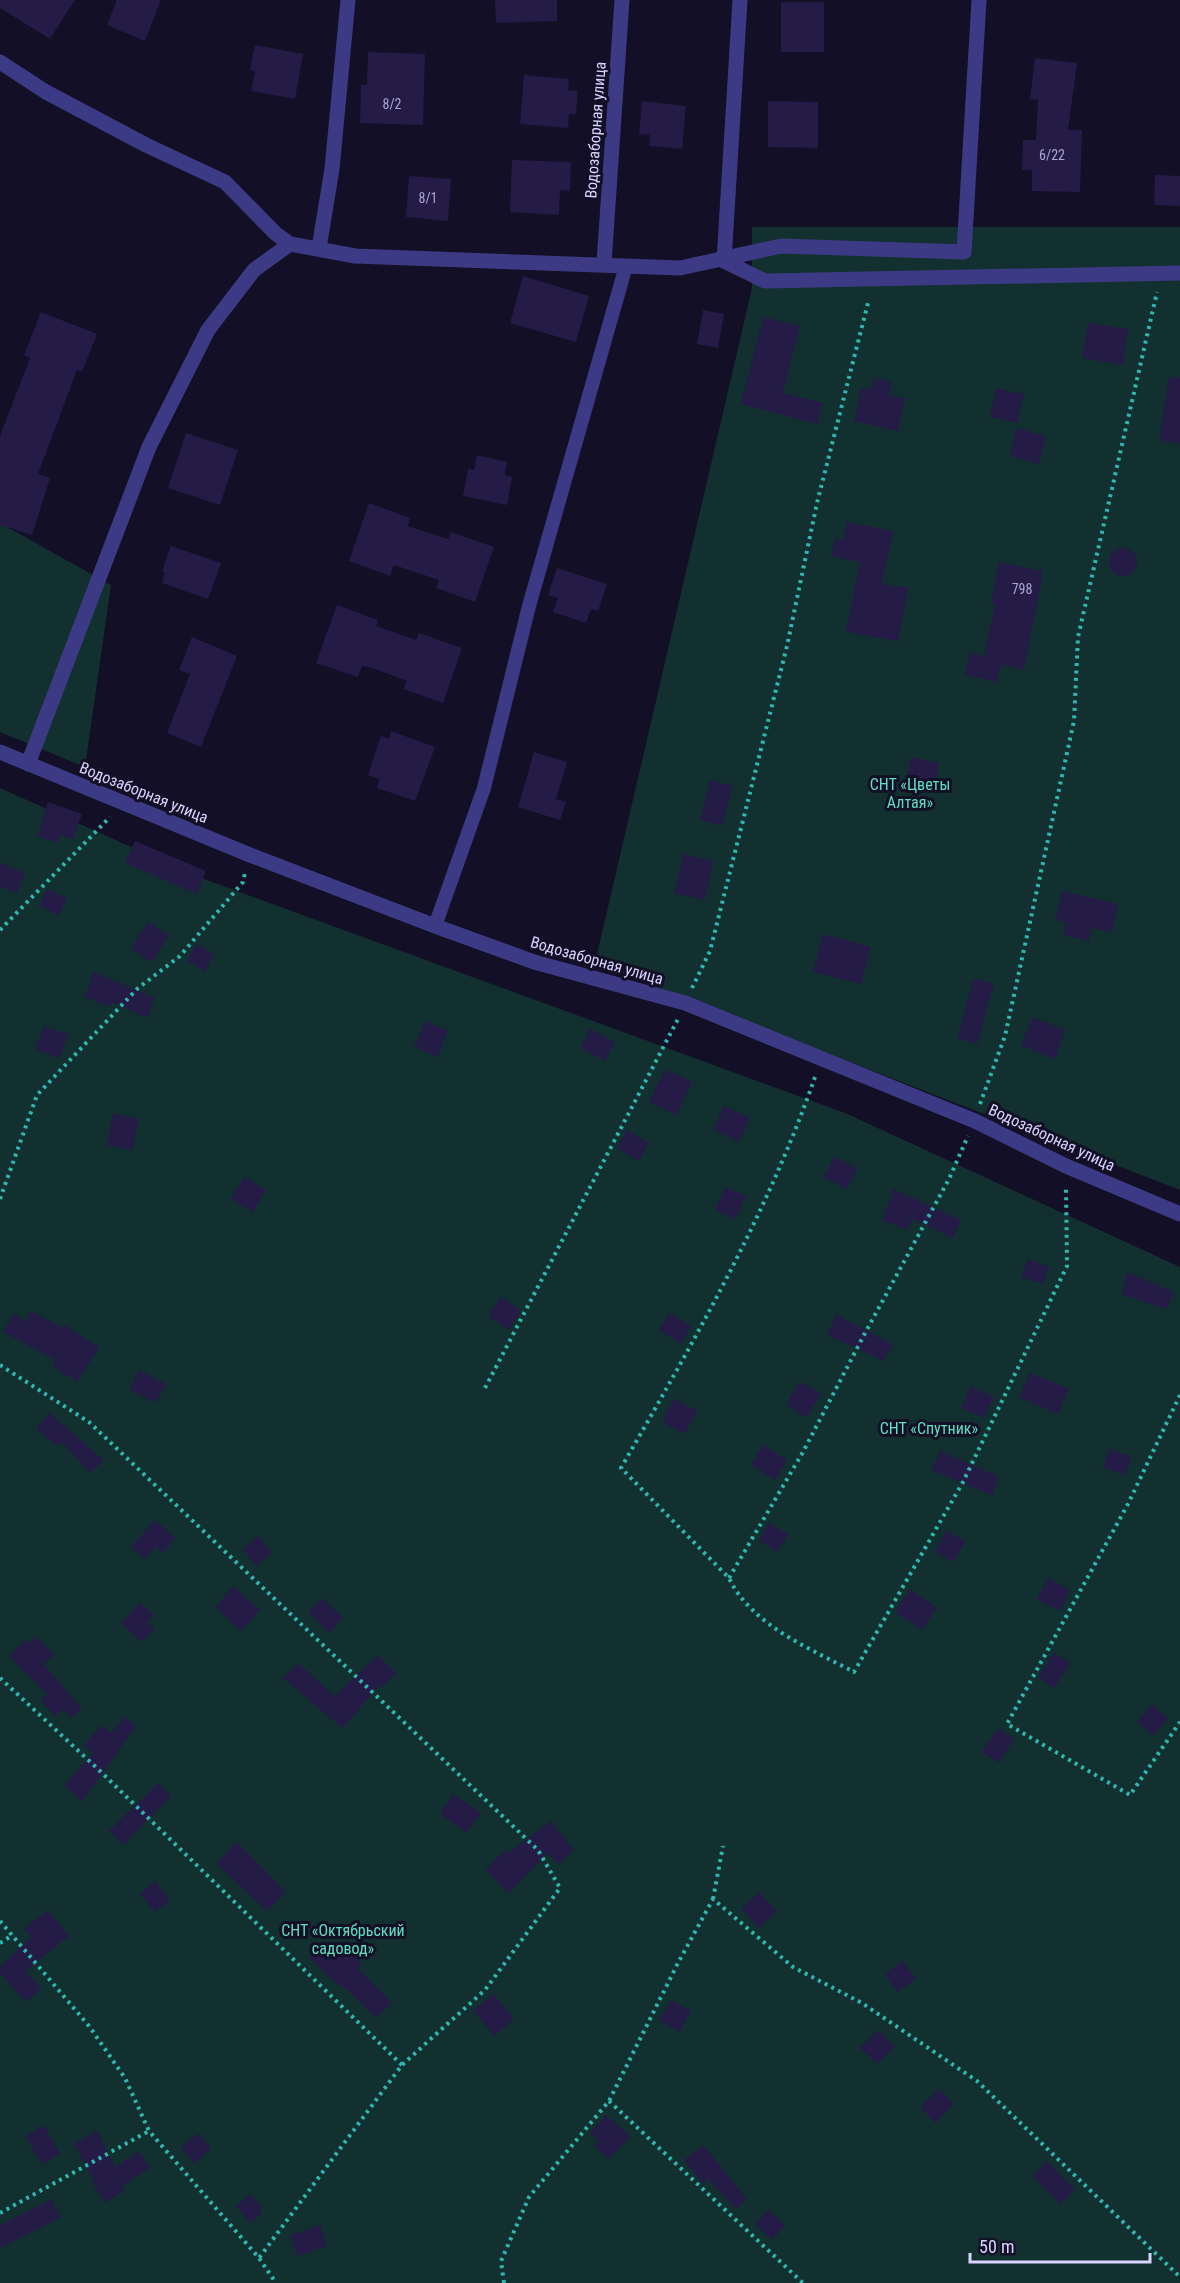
<svg xmlns="http://www.w3.org/2000/svg" width="1180" height="2283" font-family="'Roboto Condensed',sans-serif">
	<style>
		.green { fill: #12302f }
		.building { fill: #241b47 }
		.lines { fill: none; stroke-linecap: round; stroke-linejoin: round }
		.path { stroke: #2fb8b0; stroke-width: 4; stroke-dasharray: 3 4.5; stroke-linecap: butt }
		.service { stroke: #3d3a85; stroke-width: 14 }
		.minor { stroke: #3d3a85; stroke-width: 15 }
		.labels { text-anchor: middle; stroke-width: 6; stroke-linejoin: round; paint-order: stroke }
		.number-label { font-size: 14px; fill: #aca6d1 }
		.street-label { font-size: 16px; fill: #d9d4ff; stroke: #130f26 }
		.park-label { font-size: 16px; fill: #5fe0c0; stroke: #130f26 }
	</style>
	<rect width="100%" height="100%" fill="#130f26"/>
	<!-- green -->
	<g class="green">
		<polygon points="752,227 1180,227 1180,1190 595,963 752,288"/>
		<polygon points="0,523 111,585 85,767 0,732"/>
		<polygon points="0,788 196,876 845,1113 1180,1267 1180,2283 0,2283"/>
	</g>
	<!-- building -->
	<g class="building">
		<polygon points="0,0 75,0 50,39 0,8"/>
		<polygon points="117,0 161,0 145,41 107,25"/>
		<polygon points="495,0 557,0 557,21 496,23"/>
		<rect x="781" y="2" width="43" height="50"/>
		<polygon points="255,45 303,54 295,99 251,91 255,71 250,70"/>
		<polygon points="368,52 425,54 423,125 360,123 361,85 367,85"/>
		<polygon points="1035,58 1077,63 1068,130 1082,130 1080,192 1032,191 1032,170 1022,170 1023,140 1036,140 1038,100 1030,99"/>
		<polygon points="524,75 569,79 568,90 578,91 576,114 569,114 568,128 520,124"/>
		<polygon points="642,101 686,106 682,149 649,146 650,135 639,134"/>
		<polygon points="768,101 818,102 818,148 768,147"/>
		<polygon points="512,160 571,162 570,191 560,190 559,215 510,212"/>
		<polygon points="1155,175 1180,176 1180,206 1154,205"/>
		<polygon points="409,176 451,179 448,221 406,217"/>
		<polygon points="523,276 589,296 576,342 510,323"/>
		<polygon points="703,310 724,314 718,348 697,344"/>
		<polygon points="41,312 97,334 82,372 77,370 38,474 50,478 32,535 0,525 0,436 30,358 24,355"/>
		<polygon points="763,317 800,326 783,393 823,403 817,424 741,404"/>
		<polygon points="1088,323 1128,329 1123,365 1082,358"/>
		<polygon points="1169,377 1180,378 1180,444 1159,440"/>
		<polygon points="874,378 892,382 889,395 905,398 898,431 854,421 861,388 871,390"/>
		<polygon points="996,388 1024,394 1017,423 990,417"/>
		<polygon points="1016,428 1046,436 1039,464 1010,456"/>
		<polygon points="186,433 238,450 220,505 168,488"/>
		<polygon points="477,455 507,462 505,475 512,477 507,505 463,496 468,469 474,470"/>
		<polygon points="369,503 410,518 408,526 426,532 448,539 451,532 494,547 475,602 436,588 439,580 394,565 390,576 349,561"/>
		<polygon points="847,522 893,531 882,584 908,588 898,641 846,632 860,562 831,556 835,538 843,540"/>
		<polygon points="171,546 221,563 208,599 162,583 165,572 162,571"/>
		<circle cx="1123" cy="562" r="14"/>
		<polygon points="999,562 1042,571 1042,580 1024,670 1001,664 997,682 965,675 970,652 984,656 995,604 991,603"/>
		<polygon points="557,568 607,584 598,611 591,609 586,623 553,612 558,598 548,595"/>
		<polygon points="337,605 378,620 376,626 416,640 419,633 462,648 443,703 404,689 407,681 370,667 362,666 358,677 316,663"/>
		<polygon points="192,637 237,656 201,747 167,733 190,674 179,670"/>
		<polygon points="391,731 435,747 415,801 377,788 380,779 368,775 381,736 389,739"/>
		<polygon points="534,752 567,762 556,799 566,802 560,820 518,807"/>
		<polygon points="911,757 939,763 935,782 907,776"/>
		<polygon points="710,780 733,786 722,826 700,820"/>
		<polygon points="48,802 82,814 73,839 60,835 57,843 37,836"/>
		<polygon points="135,841 206,871 197,894 125,863"/>
		<polygon points="683,854 714,861 705,900 674,893"/>
		<polygon points="0,863 25,873 17,893 0,886"/>
		<polygon points="47,889 67,898 59,916 39,906"/>
		<polygon points="1062,891 1118,904 1112,932 1092,928 1089,941 1063,935 1066,922 1055,920"/>
		<polygon points="148,922 169,935 152,962 131,949"/>
		<polygon points="823,934 871,947 861,984 813,972"/>
		<polygon points="196,944 214,954 205,971 187,961"/>
		<polygon points="94,972 155,998 147,1018 112,1002 110,1007 84,997"/>
		<polygon points="974,978 994,984 977,1044 957,1038"/>
		<polygon points="1033,1017 1065,1030 1055,1059 1021,1045"/>
		<polygon points="425,1021 448,1031 437,1057 414,1047"/>
		<polygon points="44,1026 68,1035 59,1058 35,1049"/>
		<polygon points="590,1029 615,1042 605,1061 581,1048"/>
		<polygon points="665,1069 692,1082 676,1115 649,1102"/>
		<polygon points="724,1106 750,1118 739,1142 713,1129"/>
		<polygon points="113,1113 139,1119 133,1150 107,1145"/>
		<polygon points="627,1130 649,1143 639,1161 617,1148"/>
		<polygon points="834,1157 857,1168 847,1189 823,1177"/>
		<polygon points="244,1177 266,1190 253,1212 231,1199"/>
		<polygon points="725,1187 746,1196 736,1219 715,1210"/>
		<polygon points="894,1189 961,1220 953,1238 912,1219 907,1230 882,1220"/>
		<polygon points="1028,1259 1049,1267 1043,1284 1021,1277"/>
		<polygon points="1127,1272 1174,1292 1166,1309 1121,1294"/>
		<polygon points="500,1297 521,1310 509,1330 488,1317"/>
		<polygon points="31,1311 63,1328 64,1325 99,1348 77,1382 52,1366 56,1360 3,1332 13,1314 26,1321"/>
		<polygon points="669,1313 691,1326 681,1344 659,1330"/>
		<polygon points="836,1315 893,1344 884,1361 827,1335"/>
		<polygon points="139,1370 166,1384 156,1403 129,1389"/>
		<polygon points="1030,1373 1069,1389 1058,1414 1019,1397"/>
		<polygon points="799,1381 821,1393 807,1417 786,1405"/>
		<polygon points="971,1386 994,1397 984,1418 961,1408"/>
		<polygon points="674,1399 697,1411 685,1434 662,1422"/>
		<polygon points="49,1413 104,1460 90,1473 61,1441 57,1446 36,1429"/>
		<polygon points="763,1445 787,1460 775,1480 751,1465"/>
		<polygon points="1110,1449 1132,1457 1124,1475 1103,1467"/>
		<polygon points="940,1451 999,1477 992,1495 931,1470"/>
		<polygon points="155,1520 175,1538 163,1553 156,1547 145,1559 131,1547"/>
		<polygon points="768,1523 788,1534 778,1552 759,1541"/>
		<polygon points="946,1531 965,1541 954,1562 935,1552"/>
		<polygon points="259,1536 272,1553 256,1566 243,1549"/>
		<polygon points="1048,1578 1070,1590 1060,1611 1037,1599"/>
		<polygon points="233,1586 260,1610 241,1631 215,1607"/>
		<polygon points="910,1589 937,1608 922,1630 895,1612"/>
		<polygon points="322,1598 343,1618 329,1633 308,1612"/>
		<polygon points="140,1603 154,1615 147,1622 155,1629 141,1642 121,1623"/>
		<polygon points="36,1637 54,1654 44,1664 82,1709 71,1718 63,1709 54,1716 40,1700 47,1694 9,1656 26,1639 30,1643"/>
		<polygon points="1054,1652 1070,1663 1054,1688 1038,1677"/>
		<polygon points="378,1655 396,1673 382,1687 380,1685 342,1728 283,1678 298,1663 334,1696"/>
		<polygon points="1152,1704 1168,1718 1153,1736 1137,1722"/>
		<polygon points="125,1717 136,1726 82,1802 64,1785 93,1753 84,1746 101,1725 111,1733"/>
		<polygon points="998,1728 1014,1739 999,1763 982,1752"/>
		<polygon points="158,1783 171,1796 123,1845 109,1831"/>
		<polygon points="453,1794 481,1813 467,1833 440,1814"/>
		<polygon points="551,1821 574,1851 557,1864 548,1853 509,1893 485,1870 505,1850 509,1853"/>
		<polygon points="237,1842 286,1892 267,1911 216,1863"/>
		<polygon points="155,1881 170,1900 155,1912 140,1894"/>
		<polygon points="759,1892 777,1911 759,1928 741,1909"/>
		<polygon points="48,1910 69,1936 25,1971 41,1988 26,2002 0,1973 0,1966 31,1937 24,1929"/>
		<polygon points="323,1943 334,1954 343,1945 362,1964 357,1968 392,2003 376,2018 342,1985 340,1987 309,1958"/>
		<polygon points="903,1961 916,1979 897,1992 885,1974"/>
		<polygon points="494,1994 514,2019 494,2036 473,2010"/>
		<polygon points="671,2000 691,2011 679,2032 659,2020"/>
		<polygon points="878,2030 895,2046 877,2064 860,2048"/>
		<polygon points="939,2089 954,2104 935,2123 920,2107"/>
		<polygon points="606,2115 630,2136 609,2159 594,2146 599,2141 590,2133"/>
		<polygon points="44,2125 60,2154 41,2164 25,2136"/>
		<polygon points="97,2131 115,2167 139,2151 150,2168 123,2185 125,2190 105,2203 92,2182 94,2181 74,2144"/>
		<polygon points="198,2133 211,2149 194,2163 181,2147"/>
		<polygon points="703,2145 747,2199 736,2209 708,2179 703,2184 684,2160"/>
		<polygon points="1047,2161 1075,2190 1060,2204 1032,2176"/>
		<polygon points="250,2194 261,2207 261,2214 251,2223 236,2207"/>
		<polygon points="52,2199 61,2217 0,2248 0,2225"/>
		<polygon points="768,2210 785,2226 772,2240 755,2224"/>
		<polygon points="320,2225 327,2246 297,2256 290,2235"/>
	</g>
	<g class="lines">
		<!-- path -->
		<g class="path">
			<polyline points="0,930 110,817"/>
			<polyline points="692,988 710,951 787,646 817,503 869,299"/>
			<path d="M815,1077C767,1215 694,1341 621,1468L729,1578C751,1625 811,1649 854,1672L963,1482L1067,1266L1066,1187"/>
			<polyline points="980,1104 1005,1036 1074,721 1078,637 1157,292"/>
			<polyline points="0,1199 37,1095 137,989 180,956 243,882 245,873"/>
			<polyline points="0,1365 89,1422 538,1850 560,1888 485,1990 402,2065 259,2258"/>
			<polyline points="485,1388 678,1019"/>
			<polyline points="1180,1395 1128,1504 1007,1724 1130,1795 1180,1722"/>
			<polyline points="729,1578 803,1452 864,1335 949,1179 968,1136"/>
			<polyline points="0,1678 100,1771 402,2065"/>
			<polyline points="713,1899 723,1846"/>
			<polyline points="0,1921 89,2026 125,2078 149,2131 259,2258 276,2283"/>
			<polyline points="0,1943 13,1935"/>
			<polyline points="609,2101 803,2283"/>
			<polyline points="0,2213 149,2131"/>
			<polyline points="504,2283 501,2261 529,2197 609,2101 678,1963 713,1899 793,1967 862,2003 977,2081 1180,2277"/>
		</g>
		<!-- service -->
		<polyline class="service" points="435,926 484,788 529,606 626,266"/>
		<!-- minor -->
		<g class="minor">
			<polyline points="0,62 46,92 146,145 225,182 275,233 290,244 355,256 680,268 781,246 964,252 979,0"/>
			<polyline points="319,248 332,169 348,0"/>
			<polyline points="724,261 765,281 1180,273"/>
			<polyline points="724,261 740,0"/>
			<polyline points="604,263 622,0"/>
			<polyline points="0,752 250,855 435,926 534,962 685,1003 975,1121 1066,1166 1180,1214"/>
			<polyline points="28,764 149,447 208,330 254,270 290,244"/>
		</g>
	</g>
	<g class="labels">
		<!-- number labels -->
		<g class="number-label">
			<text x="392" y="109">8/2</text>
			<text x="1052" y="160">6/22</text>
			<text x="428" y="203">8/1</text>
			<text x="1022" y="594">798</text>
		</g>
		<!-- street labels -->
		<g class="street-label">
			<text transform="translate(595 130) rotate(-86)" y="6">Водозаборная улица</text>
			<text transform="translate(144 792) rotate(22)" y="6">Водозаборная улица</text>
			<text transform="translate(597 960) rotate(16)" y="6">Водозаборная улица</text>
			<text transform="translate(1052 1137) rotate(25)" y="6">Водозаборная улица</text>
		</g>
		<!-- park labels -->
		<g class="park-label">
			<text x="910" y="790">СНТ «Цветы<tspan x="910" dy="18">Алтая»</tspan></text>
			<text x="929" y="1434">СНТ «Спутник»</text>
			<text x="343" y="1936">СНТ «Октябрьский<tspan x="343" dy="18">садовод»</tspan></text>
		</g>
	</g>
	<!-- scale -->
	<path d="M970 2253v9h180v-9" fill="none" stroke="#d9d4ff" stroke-width="3"/>
	<text x="979" y="2253" font-size="18" fill="#d9d4ff" stroke="#130f26" stroke-width="4.5" paint-order="stroke">50 m</text>
</svg>
